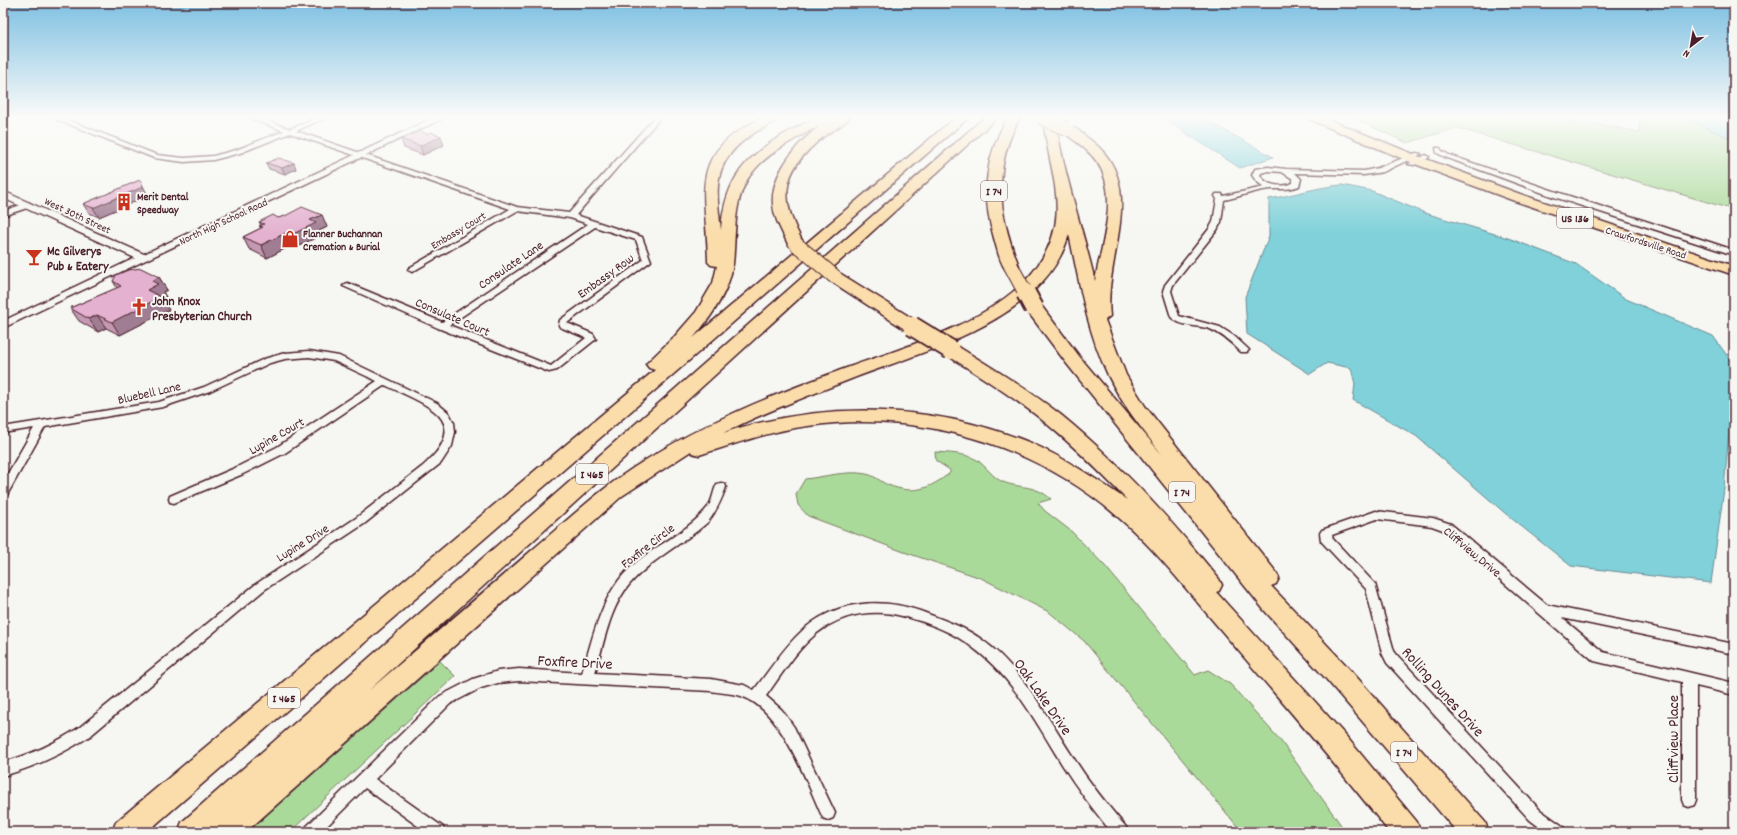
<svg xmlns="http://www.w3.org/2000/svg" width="1737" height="835" font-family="Dekko,sans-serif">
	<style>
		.green { fill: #aada9a; stroke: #7a7c62 }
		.water { fill: #80d1d9; stroke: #6a8a93 }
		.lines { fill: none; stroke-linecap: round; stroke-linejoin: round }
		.minor-casing { stroke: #4a1f2b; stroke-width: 3 }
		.tertiary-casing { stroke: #4a1f2b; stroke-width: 3 }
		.primary-casing { stroke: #4a1f2b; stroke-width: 3 }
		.motorway-casing { stroke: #4a1f2b; stroke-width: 3 }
		.minor { fill: #f6f6f2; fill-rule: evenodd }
		.tertiary { fill: #f6f6f2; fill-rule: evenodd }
		.primary { fill: #faddab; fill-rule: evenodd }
		.motorway { fill: #faddab; fill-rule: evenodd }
		.motorway-bridge-far1-casing { stroke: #4a1f2b; stroke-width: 16; stroke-linecap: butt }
		.motorway-bridge-casing { stroke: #4a1f2b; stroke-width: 22; stroke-linecap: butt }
		.motorway-bridge-far1 { stroke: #faddab; stroke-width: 14 }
		.motorway-bridge { stroke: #faddab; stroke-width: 18 }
		.wall { fill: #c499b3; stroke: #4a1f2b }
		.shaded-wall { fill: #a07d92; stroke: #4a1f2b }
		.building { fill: #e4b2d0; stroke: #4a1f2b }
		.labels { text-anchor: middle; stroke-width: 4; stroke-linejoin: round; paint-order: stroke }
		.far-poi-label { font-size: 11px; font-weight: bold; fill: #4a1f2b; stroke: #f6f6f2; text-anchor: start }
		.far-street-label { font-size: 11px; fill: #4a1f2b; stroke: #f6f6f2 }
		.shield { fill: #f6f6f2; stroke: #7e6067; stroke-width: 1 }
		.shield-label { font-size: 12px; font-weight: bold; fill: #4a1f2b }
		.poi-label { font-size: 13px; font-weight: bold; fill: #4a1f2b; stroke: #f6f6f2; text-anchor: start }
		.street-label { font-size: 13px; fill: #4a1f2b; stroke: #f6f6f2 }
		.near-street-label { font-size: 16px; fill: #4a1f2b; stroke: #f6f6f2 }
	</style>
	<rect width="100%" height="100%" fill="#f6f6f2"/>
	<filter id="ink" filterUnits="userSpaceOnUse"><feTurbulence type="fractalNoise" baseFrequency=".025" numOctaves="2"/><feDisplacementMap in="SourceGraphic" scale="8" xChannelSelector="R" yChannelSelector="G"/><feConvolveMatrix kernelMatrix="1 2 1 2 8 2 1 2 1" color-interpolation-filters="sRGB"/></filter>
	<g filter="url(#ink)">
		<!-- green -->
		<g class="green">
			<path d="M1351,117C1447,117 1545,110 1639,132L1640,117H1682L1734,140V210L1457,128L1407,143Z"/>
			<path d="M935,452C948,453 965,453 977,460C986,466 993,478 1003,482C1021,489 1034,484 1051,499L1038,503L1045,511L1071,531L1105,566L1195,675L1208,670L1230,684L1280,740L1346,832H1242L1084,641L1049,612L981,578L904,552L808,516L798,505L796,494L805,479C824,477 847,470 866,474C874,475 881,482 888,485C914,495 929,489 950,473V470L936,461Z"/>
			<polygon points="440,661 455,676 290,832 248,832"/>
		</g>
		<!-- water -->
		<g class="water">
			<polygon points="1161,117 1201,117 1273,157 1240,168"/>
			<polygon points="1683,117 1714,117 1734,125 1734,130 1732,130 1734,132 1734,140"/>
			<path d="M1342,185L1372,191L1425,213L1508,238L1576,264L1626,299L1713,336L1731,361V408L1724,489L1711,583L1571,566L1506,514L1416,436L1353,400L1355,384L1351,368L1327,363L1310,374L1247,334L1245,297L1269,236V199C1294,195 1317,187 1342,185Z"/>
		</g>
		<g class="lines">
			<!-- minor casing -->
			<g class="minor-casing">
				<g id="minor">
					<path d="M51,117H60L157,155L184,158L213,156L236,150L284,131L247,117H256L290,129L319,117H327L296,131L517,207L569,213L655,117H661L576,215L642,237L651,261L567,323L593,334L596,339L557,370L549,372L438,328L343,286L347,283L350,284L442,322L588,224L570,218L517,211L412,272L408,270L409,268L510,209L290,133L240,153L213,160L184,162L154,158ZM595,227L636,240L643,260L560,320L559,325L560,327L586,338L551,366L449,325Z"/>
					<polygon points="1436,148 1440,148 1442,151 1449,155 1560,193 1734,250 1734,255 1554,197 1445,157 1437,153"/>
					<path d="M1416,153L1421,154L1383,172L1364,175L1295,173L1301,179L1299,186C1289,190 1281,189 1271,189C1256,190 1239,197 1224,200L1221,222L1217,230L1173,285L1171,291L1179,316L1220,327L1234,336L1247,348L1249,350L1247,352H1241C1232,343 1222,334 1210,329C1198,325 1180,327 1171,317L1163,291L1165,285L1209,229L1213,222L1217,199L1215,196L1216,194H1222L1223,196L1264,187L1256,181L1252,175L1255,169L1268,167L1286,169L1364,171L1378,168ZM1268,171L1282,172L1293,179V183C1281,188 1266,186 1260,175L1261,173Z"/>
					<polygon points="1426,155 1429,157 1428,158 1414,165 1408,164"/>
					<polygon points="27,203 30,203 30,207 3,216 3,211"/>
					<path d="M309,351L339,356L437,403L449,413L454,423L455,432L452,446L441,463L364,524L264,590L90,736C63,754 34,767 3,776V762C31,755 56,743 80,727L256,584L356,518L423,466C476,419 424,404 385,385L285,453L243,474L174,503L170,502L169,499L170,496L235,468L277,447L377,381L334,361L309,357L285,359L270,363L210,391L163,407L45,427L7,495L3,496V482L34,428L3,433V427L159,402L204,387L264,359L285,353Z"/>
					<path d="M721,483L725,484L726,487C721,501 717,510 708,522C683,544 651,559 629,585C609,609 604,644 595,673L711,679L744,685L754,690C770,670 783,648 802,631C834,601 880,597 920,611C941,619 963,626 981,639C1022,668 1046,716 1073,757C1089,782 1107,805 1126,827L1128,832H1111L1108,828C1092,808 1077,788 1063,766C1037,724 1013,677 972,647C953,632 929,623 906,617C876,608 842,613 817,633C796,650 782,674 766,696L782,710L794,727L835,813L833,818L828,820L823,818C806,782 782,709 741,696C732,693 721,693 711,691L519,681L498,683L481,688L450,704L375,779L443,827L445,832H426L365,788L321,832H304L306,827L440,696L473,679L498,671L519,669L582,673C592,641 599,606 619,580C643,549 684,537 708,507C713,500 713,491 717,484Z"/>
					<polygon points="1376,511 1433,518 1451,524 1547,605 1734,644 1734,654 1562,618 1603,652 1734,683 1734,695 1696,686 1696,800 1694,805 1689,807 1684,805 1682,800 1682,682 1594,661 1443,530 1432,526 1377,519 1332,535 1333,539 1375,584 1394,651 1397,655 1540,810 1564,827 1566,832 1546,832 1530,820 1387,663 1382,653 1366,589 1321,541 1320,533 1322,530"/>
				</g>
			</g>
			<!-- tertiary casing -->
			<g class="tertiary-casing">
				<polygon id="tertiary" points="435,117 446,117 3,328 3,321 135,258 3,198 3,191 144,254"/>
			</g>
			<!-- primary casing -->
			<g class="primary-casing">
				<polygon id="primary" points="1307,117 1322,117 1423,158 1520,194 1734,266 1734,275 1512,200 1415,164 1309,119"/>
			</g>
			<!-- motorway casing -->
			<g class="motorway-casing">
				<g id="motorway">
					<path d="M764,117H780C775,124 761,128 754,133C713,160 715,185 721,230C725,178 747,154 792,130C808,122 814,116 832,117C828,124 816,128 809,131C786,144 759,158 746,182C733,207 736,237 733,264C729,291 711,318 693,338L800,248L791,247L788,244C782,231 774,219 773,204C770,171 806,130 835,118C839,116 846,117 850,117C844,125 831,131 823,137C781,171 778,198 804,244L803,246L956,117H969L147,832H112L116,822L655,370L649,368L646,364L675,336L696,312L713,283L717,266L711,265L708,262C707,191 684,154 764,117Z"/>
					<path d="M985,117H998L367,692C422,645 477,598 531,551C568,520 603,486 644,461C705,422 773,395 841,370C902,348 1000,321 1038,265C1074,214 1048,172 1043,117H1055C1063,173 1082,226 1095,281C1101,245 1120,195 1097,162C1088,149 1075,141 1063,132L1061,129L1063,126C1073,124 1081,133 1089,139C1151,184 1103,256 1110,316L1105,320L1126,375L1145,406L1276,572L1279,578L1276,584L1271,586L1345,664L1485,822L1489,832H1457L1327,680L1264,610L1067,364L1028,312L1026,308L1028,304L1034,303L1040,304L1079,356L1163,456C1143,430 1122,405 1108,375C1087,331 1079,281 1069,234C1046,320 924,351 851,379C808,396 764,412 723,433C824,400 932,403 1031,443C1065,458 1096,479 1127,500C1098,470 1069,441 1036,415C1007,393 976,373 945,354L942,350L945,346L951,345L957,346C992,368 1028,389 1061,415C1120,463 1171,520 1219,579L1222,585L1219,591L1216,592L1345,735L1417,822L1421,832H1389C1335,763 1277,696 1220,629C1187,591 1156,549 1118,517C1034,444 918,410 808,426C770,431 735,444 699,455L692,453L691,451L622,496L246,832H178L182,822Z"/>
					<path d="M1008,117H1020C992,168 998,213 1019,266L1017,269H1005C999,260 997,248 994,238C981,194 985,156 1008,117Z"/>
					<polygon points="835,272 841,274 918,322 920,326 918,330 912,331 906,330 829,280 827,277 829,274"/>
				</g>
			</g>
			<!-- minor -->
			<use href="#minor" class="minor"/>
			<!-- tertiary -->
			<use href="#tertiary" class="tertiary"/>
			<!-- primary -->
			<use href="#primary" class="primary"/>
			<!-- motorway -->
			<use href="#motorway" class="motorway"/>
			<!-- motorway-bridge-far1 casing -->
			<g class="motorway-bridge-far1-casing">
				<g id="motorway-bridge-far1">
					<polyline points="1041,117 1067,129"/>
					<polyline points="796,244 835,277"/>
					<polyline points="1011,266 1026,294"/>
				</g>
			</g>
			<!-- motorway-bridge casing -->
			<g class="motorway-bridge-casing">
				<g id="motorway-bridge">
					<polyline points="1026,293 1034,308"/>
					<polyline points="912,326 951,350"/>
				</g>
			</g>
			<!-- motorway-bridge-far1 -->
			<use href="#motorway-bridge-far1" class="motorway-bridge-far1"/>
			<!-- motorway-bridge -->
			<use href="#motorway-bridge" class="motorway-bridge"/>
		</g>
		<!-- wall -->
		<g class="wall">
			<polygon points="401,139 444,145 423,155 404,148"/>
			<polygon points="266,163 294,163 296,169 285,174 269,169"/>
			<polygon points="140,180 148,196 99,217 89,213 83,204"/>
			<polygon points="322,215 327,227 319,231 321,235 299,246 294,244 267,258 249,249 243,237 261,228 259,226 261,225 259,222 278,218"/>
			<polygon points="159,277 167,290 163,292 166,297 162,299 169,310 120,335 106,328 98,332 79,321 70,308 117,288 113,281"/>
		</g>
		<!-- shaded-wall -->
		<g class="shaded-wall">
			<polygon points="441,136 444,145 423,155 420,146"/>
			<polygon points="294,163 296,169 285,174 282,168"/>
			<polygon points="140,180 148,196 99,217 93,208"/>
			<polygon points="322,215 327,227 319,231 321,235 299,246 293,234 310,220"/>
			<polygon points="288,232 294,244 267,258 261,245"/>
			<polygon points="159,277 167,290 163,292 166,297 162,299 169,310 120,335 112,322 152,281"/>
			<polygon points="97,315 106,328 98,332 89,319"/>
		</g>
		<!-- building -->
		<g class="building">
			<polygon points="420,131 427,134 430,132 441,136 420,146 401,139"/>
			<polygon points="279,158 294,163 282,168 266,163"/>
			<polygon points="140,180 143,187 93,208 83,204"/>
			<polygon points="302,207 322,215 310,220 316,223 293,234 288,232 261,245 243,237 263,227 259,226 264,224 259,222 273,215 278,218 285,216"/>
			<polygon points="141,268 159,277 152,281 158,284 147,290 161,297 112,322 97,315 89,319 70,308 121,286 113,281 116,275 128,270"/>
		</g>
	</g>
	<!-- sky -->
	<linearGradient id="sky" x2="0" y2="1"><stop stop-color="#7ec0e2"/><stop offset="0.5" stop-color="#fbfbf9"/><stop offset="1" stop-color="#fbfbf9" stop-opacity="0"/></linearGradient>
	<rect width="1737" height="234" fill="url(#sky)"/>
	<!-- icons -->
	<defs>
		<g id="building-bare" transform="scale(1.38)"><path d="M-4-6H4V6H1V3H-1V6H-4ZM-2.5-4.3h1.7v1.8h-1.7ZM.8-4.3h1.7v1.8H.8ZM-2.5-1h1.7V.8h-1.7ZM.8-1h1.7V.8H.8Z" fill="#c8321e" stroke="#f6f6f2" stroke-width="2.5" paint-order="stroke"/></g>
		<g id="shop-bare" transform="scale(1.38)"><path d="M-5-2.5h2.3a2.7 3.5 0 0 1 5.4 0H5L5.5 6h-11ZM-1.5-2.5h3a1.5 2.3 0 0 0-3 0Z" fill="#c8321e" stroke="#f6f6f2" stroke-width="2.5" paint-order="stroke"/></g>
		<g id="bar-bare" transform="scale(1.38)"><path d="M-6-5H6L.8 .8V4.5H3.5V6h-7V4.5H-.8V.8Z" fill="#c8321e" stroke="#f6f6f2" stroke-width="2.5" paint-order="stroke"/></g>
		<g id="church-bare" transform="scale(1.38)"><path d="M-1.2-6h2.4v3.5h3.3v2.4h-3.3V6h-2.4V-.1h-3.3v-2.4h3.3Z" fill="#c8321e" stroke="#f6f6f2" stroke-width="2.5" paint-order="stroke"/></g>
	</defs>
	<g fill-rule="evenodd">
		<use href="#building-bare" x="124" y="202"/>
		<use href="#shop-bare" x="290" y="239"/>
		<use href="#bar-bare" x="34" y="257"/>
		<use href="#church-bare" x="139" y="307"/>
	</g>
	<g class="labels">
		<!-- far-poi labels -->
		<g class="far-poi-label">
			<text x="137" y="200">Merit Dental<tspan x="137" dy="13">Speedway</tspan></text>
			<text x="303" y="237">Flanner Buchannan<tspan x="303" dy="13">Cremation &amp; Burial</tspan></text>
		</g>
		<!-- far-street labels -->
		<g class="far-street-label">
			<text transform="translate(78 215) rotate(25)" y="4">West 30th Street</text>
			<text transform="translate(223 221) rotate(-25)" y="4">North High School Road</text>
			<text transform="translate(458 230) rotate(-31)" y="4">Embassy Court</text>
			<text transform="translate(1646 242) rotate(18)" y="4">Crawfordsville Road</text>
		</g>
		<!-- shield labels -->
		<g class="shield">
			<rect x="981" y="181" width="26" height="20" rx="3"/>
			<rect x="1557" y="208" width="36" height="20" rx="3"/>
			<rect x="576" y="464" width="32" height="20" rx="3"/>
			<rect x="1169" y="482" width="26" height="20" rx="3"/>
			<rect x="268" y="688" width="32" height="20" rx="3"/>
			<rect x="1391" y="742" width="26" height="20" rx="3"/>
		</g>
		<g class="shield-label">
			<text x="994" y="195">I 74</text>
			<text x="1575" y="222">US 136</text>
			<text x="592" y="478">I 465</text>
			<text x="1182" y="496">I 74</text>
			<text x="284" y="702">I 465</text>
			<text x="1404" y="756">I 74</text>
		</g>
		<!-- poi labels -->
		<g class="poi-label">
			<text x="47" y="255">Mc Gilverys<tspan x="47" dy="15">Pub &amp; Eatery</tspan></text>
			<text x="152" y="305">John Knox<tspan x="152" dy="15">Presbyterian Church</tspan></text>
		</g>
		<!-- street labels -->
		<g class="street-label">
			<text transform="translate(510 264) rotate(-34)" y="5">Consulate Lane</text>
			<text transform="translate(605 275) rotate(-36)" y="5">Embassy Row</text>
			<text transform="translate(453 316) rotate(23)" y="5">Consulate Court</text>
			<text transform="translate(149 392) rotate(-13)" y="5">Bluebell Lane</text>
			<text transform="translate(276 435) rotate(-30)" y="5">Lupine Court</text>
			<text transform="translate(302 542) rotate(-32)" y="5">Lupine Drive</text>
			<text transform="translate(647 545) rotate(-38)" y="5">Foxfire Circle</text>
			<text transform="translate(1473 551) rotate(40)" y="5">Cliffview Drive</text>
		</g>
		<!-- near-street labels -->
		<g class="near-street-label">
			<text transform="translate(575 661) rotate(3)" y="6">Foxfire Drive</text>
			<text transform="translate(1444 691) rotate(48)" y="6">Rolling Dunes Drive</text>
			<text transform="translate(1044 696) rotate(55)" y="6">Oak Lake Drive</text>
			<text transform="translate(1672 739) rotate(-90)" y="6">Cliffview Place</text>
		</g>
	</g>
	<!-- margin -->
	<rect width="1737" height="835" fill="none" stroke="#f6f6f2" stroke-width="16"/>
	<rect x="8" y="8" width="1721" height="819" fill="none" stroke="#4a1f2b" stroke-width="1.5" filter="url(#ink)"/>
	<!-- north arrow -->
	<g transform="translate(1691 46) rotate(211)" stroke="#f6f6f2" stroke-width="3" paint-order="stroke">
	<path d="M0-3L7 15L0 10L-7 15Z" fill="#4a1f2b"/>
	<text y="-6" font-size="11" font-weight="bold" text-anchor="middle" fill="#4a1f2b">N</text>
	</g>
</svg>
